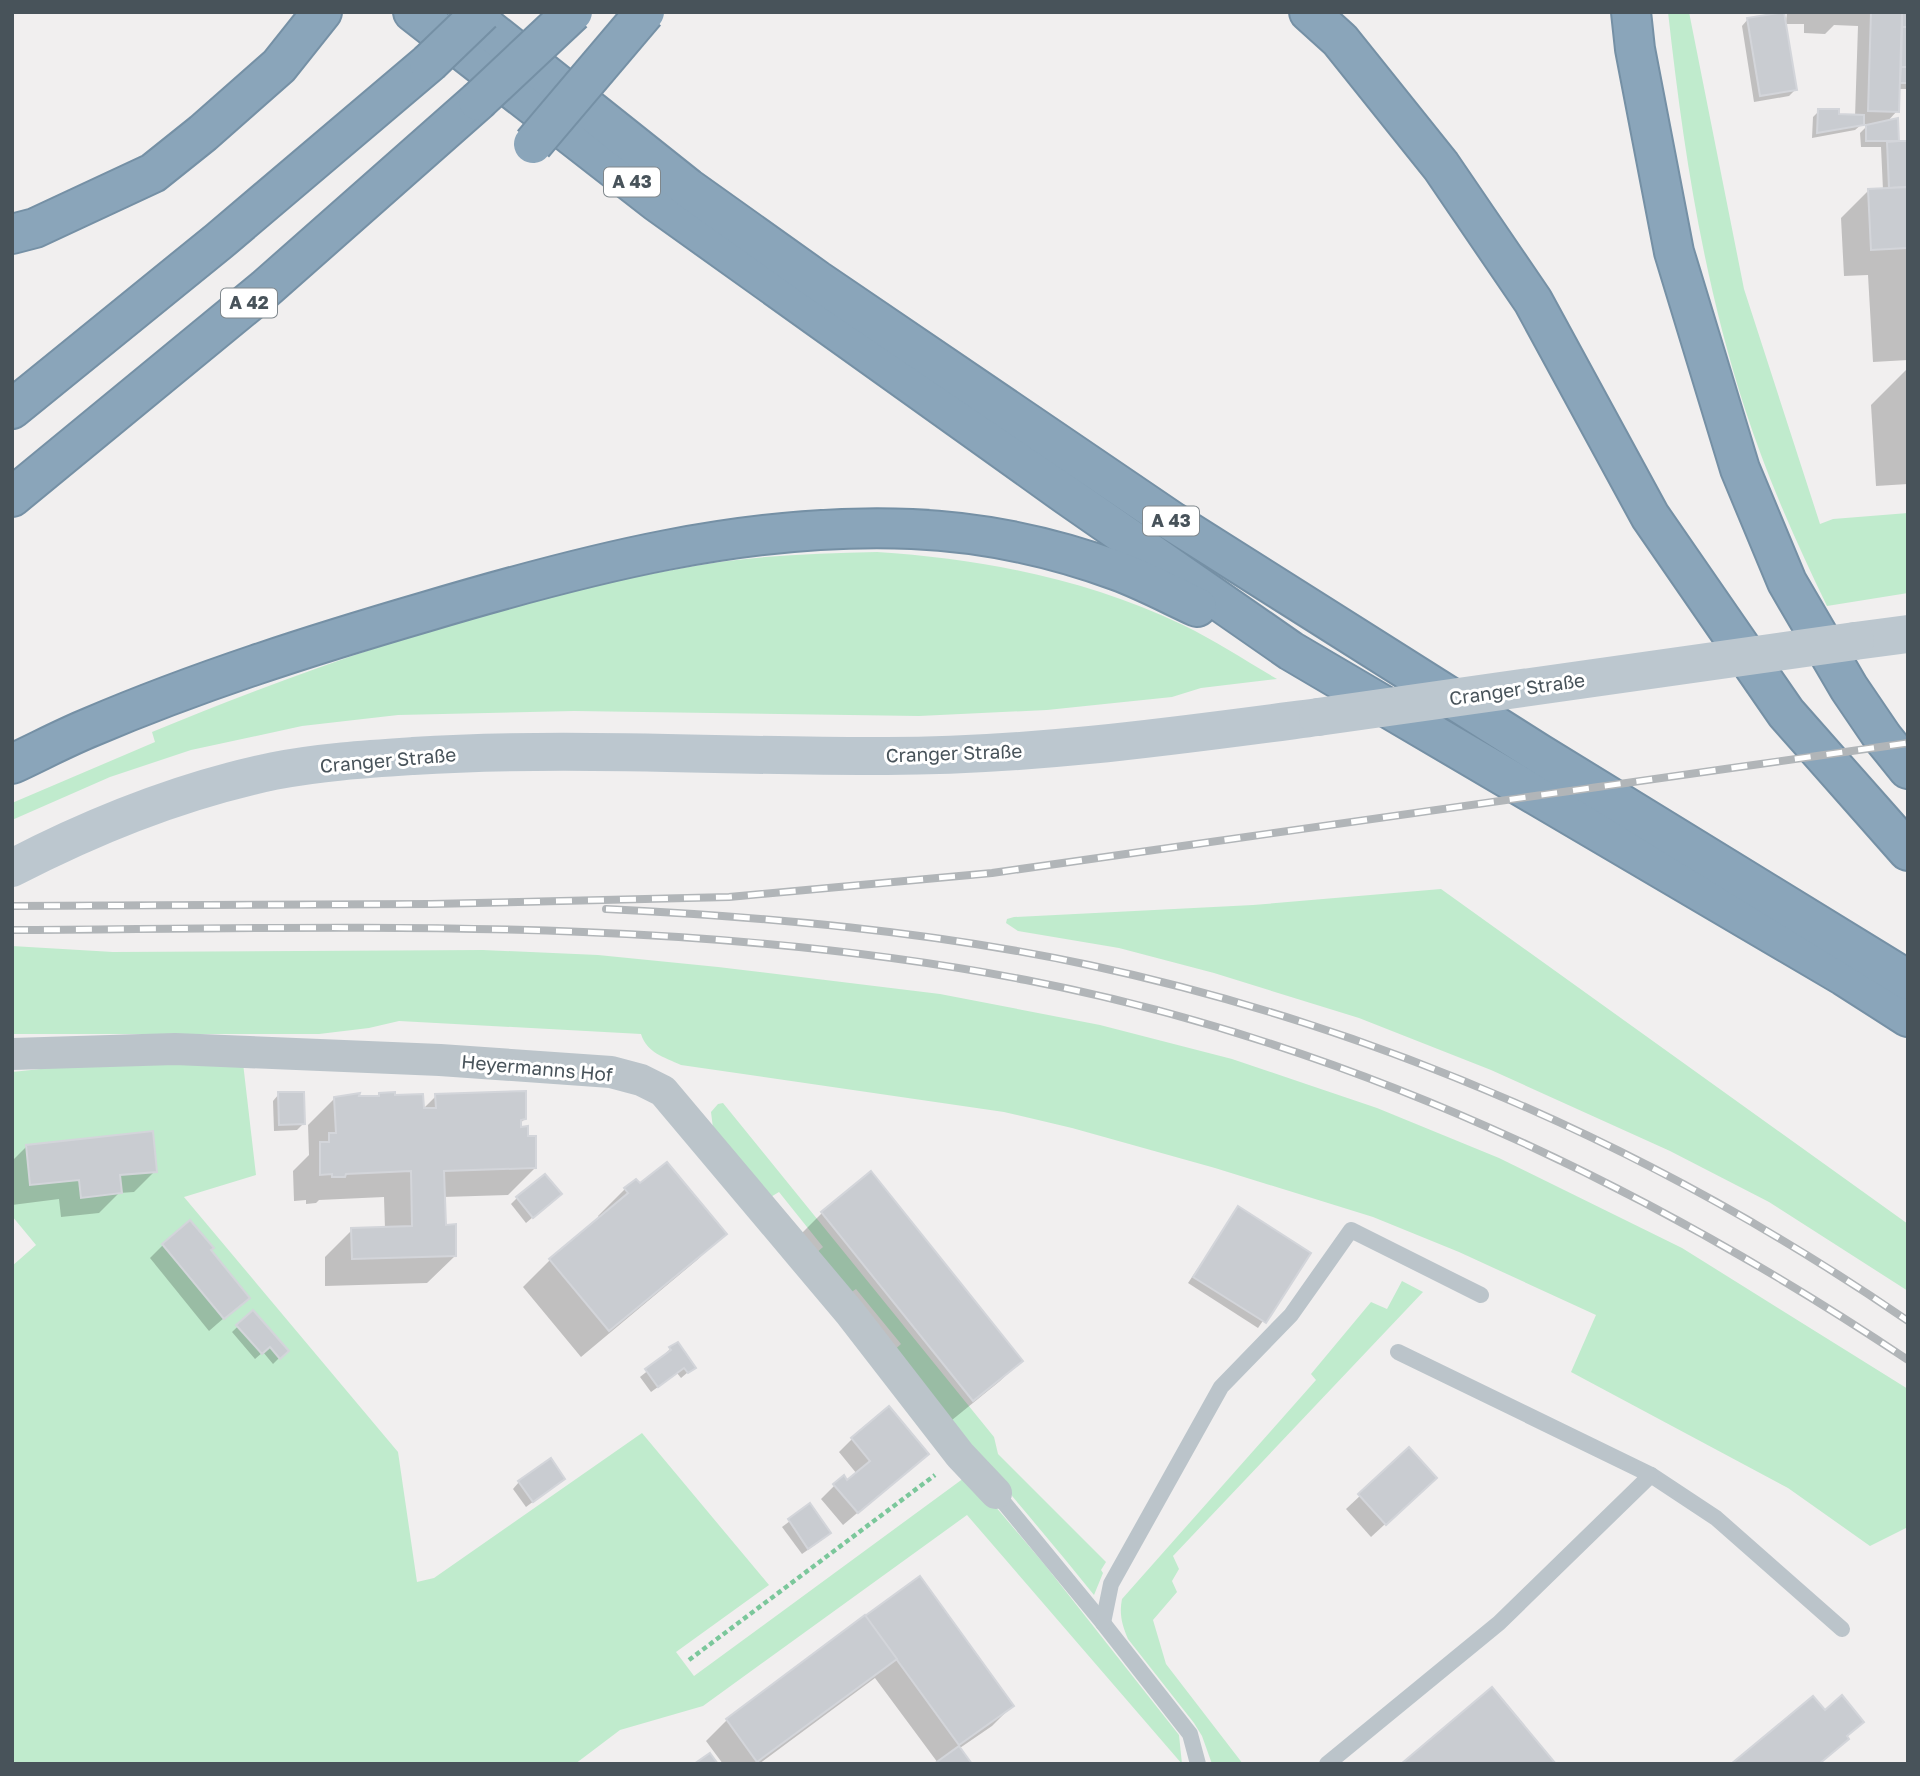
<svg xmlns="http://www.w3.org/2000/svg" width="1920" height="1776" font-family="'Golos Text',sans-serif">
	<style>
		.green { fill: #c0ebcd }
		.shadow { fill: #0003 }
		.building { fill: #c9ccd1; stroke: #d3d5da; stroke-width: 2 }
		.lines { fill: none; stroke-linecap: round; stroke-linejoin: round }
		.highway-casing { stroke: #7590a5; stroke-width: 42 }
		.path { stroke: #7bc79b; stroke-width: 4.5; stroke-dasharray: 5 3.5; stroke-linecap: butt }
		.lane { stroke: #bbc4ca; stroke-width: 16 }
		.street { stroke: #bbc4ca; stroke-width: 32 }
		.secondary { stroke: #bcc7cf; stroke-width: 38 }
		.highway { stroke: #8aa5ba; stroke-width: 38 }
		.rail-casing { stroke: #b1b5b8; stroke-width: 8 }
		.rail { stroke: #fff; stroke-width: 5; stroke-dasharray: 16; stroke-linecap: butt }
		.highway-bridge-casing { stroke: #7590a5; stroke-width: 42; stroke-linecap: butt }
		.secondary-bridge { stroke: #bcc7cf; stroke-width: 38 }
		.highway-bridge { stroke: #8aa5ba; stroke-width: 38 }
		.labels { text-anchor: middle; stroke-width: 6; stroke-linejoin: round; paint-order: stroke }
		.shield { fill: #fff; stroke: #7f878c; stroke-width: 2 }
		.shield-label { font-size: 18px; font-weight: bold; fill: #48535a }
		.street-label { font-size: 19px; fill: #48535a; stroke: #fff }
	</style>
	<rect width="100%" height="100%" fill="#f1efef"/>
	<!-- green -->
	<g class="green">
		<path d="M1668,12H1689L1744,289L1820,524L1833,519L1908,513V593L1827,606C1796,542 1767,477 1745,409C1703,280 1683,147 1668,12Z"/>
		<path d="M877,552C983,559 1087,579 1183,625C1216,641 1246,661 1277,679L1201,688L1172,697L1047,710L919,716L574,711L398,715L302,726L191,750L110,777L12,820V803L155,742L152,732C332,658 521,593 713,563C768,555 822,553 877,552Z"/>
		<polygon points="1441,889 1908,1224 1908,1291 1769,1202 1670,1151 1491,1070 1359,1018 1214,973 1119,948 1018,931 1006,923 1007,919 1014,917 1253,905"/>
		<path d="M12,946L113,952L483,950L598,955L718,967L940,994L1100,1025L1232,1059L1306,1084L1377,1108L1499,1158L1682,1248L1908,1389V1527L1870,1546L1788,1488L1571,1372L1596,1315L1459,1252L1373,1217L1215,1168L1072,1128L1004,1112L681,1065C664,1057 647,1053 641,1034L399,1021L369,1028L319,1034H12Z"/>
		<polygon points="145,1058 243,1063 256,1175 184,1197 398,1452 417,1582 434,1578 642,1433 769,1585 676,1652 694,1676 964,1478 989,1499 1045,1565 1179,1735 1182,1764 967,1515 703,1706 620,1730 575,1764 12,1764 12,1266 36,1245 12,1216 12,1072"/>
		<path d="M723,1103L994,1437L998,1454L1106,1562L1101,1570L1103,1573L1094,1595C1028,1513 958,1434 892,1352L901,1344L856,1289L847,1295L815,1254L823,1247L779,1192L769,1198L713,1128L711,1112L718,1104Z"/>
		<path d="M1402,1281L1423,1292L1173,1556L1179,1569L1172,1581L1177,1592L1153,1620L1166,1664L1243,1764H1212L1202,1736L1194,1723L1128,1639C1122,1625 1119,1614 1122,1599L1316,1380L1311,1374L1371,1302L1387,1309Z"/>
	</g>
	<!-- shadow -->
	<g class="shadow">
		<polygon points="1787,12 1908,12 1908,89 1898,89 1897,111 1886,123 1896,121 1897,143 1908,142 1908,360 1873,362 1868,275 1844,276 1841,218 1869,190 1883,190 1881,147 1861,147 1860,133 1869,124 1862,124 1855,130 1812,138 1813,117 1819,111 1837,116 1855,117 1858,26 1834,25 1825,34 1804,33 1804,24 1784,24 1795,90 1789,96 1754,102 1742,26 1748,19 1786,23"/>
		<polygon points="1908,368 1908,484 1876,486 1871,405"/>
		<polygon points="279,1094 303,1124 297,1130 274,1131 273,1101"/>
		<polygon points="380,1094 393,1097 422,1110 436,1096 525,1119 519,1124 535,1168 508,1195 443,1197 444,1227 455,1256 427,1283 325,1286 325,1257 352,1230 385,1229 384,1197 319,1200 316,1203 306,1204 306,1200 294,1201 293,1171 309,1155 308,1125 335,1098 377,1098"/>
		<polygon points="27,1146 155,1171 134,1192 119,1193 99,1213 61,1217 59,1199 12,1205 12,1161"/>
		<polygon points="625,1189 724,1234 697,1260 581,1357 523,1287 550,1260 600,1219 598,1216"/>
		<polygon points="517,1198 553,1200 526,1223 511,1204"/>
		<polygon points="1239,1208 1309,1253 1258,1328 1188,1283"/>
		<polygon points="822,1213 1021,1360 1000,1381 952,1420 802,1233"/>
		<polygon points="163,1245 209,1250 248,1297 209,1331 150,1258"/>
		<polygon points="253,1312 286,1351 273,1364 263,1352 255,1359 232,1332"/>
		<polygon points="670,1349 694,1367 681,1378 677,1373 651,1392 640,1377 665,1357 664,1355"/>
		<polygon points="852,1439 927,1454 843,1525 821,1499 835,1485 847,1482 857,1474 839,1452"/>
		<polygon points="1409,1450 1421,1491 1371,1537 1346,1509"/>
		<polygon points="563,1479 526,1507 513,1489 519,1482"/>
		<polygon points="810,1506 823,1539 802,1554 782,1527"/>
		<polygon points="920,1579 1012,1706 992,1726 938,1763 875,1678 759,1764 723,1764 706,1741 727,1720"/>
	</g>
	<!-- building -->
	<g class="building">
		<polygon points="1784,12 1797,90 1760,96 1747,18"/>
		<polygon points="1871,12 1902,12 1899,112 1868,111"/>
		<rect x="1902" y="12" width="6" height="15"/>
		<polygon points="1902,27 1908,27 1908,67 1901,67"/>
		<polygon points="1901,67 1908,67 1908,83 1900,83"/>
		<polygon points="1818,109 1839,109 1839,114 1864,115 1864,125 1817,133"/>
		<polygon points="1898,118 1899,141 1866,141 1866,125"/>
		<polygon points="1899,141 1908,141 1908,187 1889,188 1887,142"/>
		<polygon points="1908,187 1907,248 1871,250 1868,189"/>
		<polygon points="526,1091 526,1119 521,1120 521,1127 528,1126 528,1136 536,1136 536,1168 444,1171 446,1225 456,1224 456,1256 352,1259 351,1228 412,1226 411,1171 346,1174 345,1177 332,1177 332,1174 320,1175 320,1142 329,1142 329,1133 336,1133 334,1097 360,1093 359,1096 379,1096 379,1093 395,1092 395,1095 423,1094 424,1108 436,1108 435,1094"/>
		<polygon points="278,1092 304,1092 305,1124 279,1125"/>
		<polygon points="153,1131 157,1172 120,1175 122,1193 81,1198 79,1180 30,1185 26,1145"/>
		<polygon points="667,1162 727,1234 609,1331 549,1259 628,1193 624,1188 636,1179 640,1183"/>
		<polygon points="871,1171 1023,1361 973,1401 821,1212"/>
		<polygon points="545,1174 562,1194 533,1218 516,1197"/>
		<polygon points="1238,1206 1311,1253 1266,1323 1193,1277"/>
		<polygon points="190,1220 214,1248 211,1250 250,1298 224,1319 162,1244"/>
		<polygon points="253,1310 289,1351 280,1359 270,1347 262,1354 236,1325"/>
		<polygon points="678,1342 696,1368 688,1373 684,1368 658,1387 645,1369 671,1350 669,1347"/>
		<polygon points="889,1406 929,1454 858,1513 833,1484 844,1475 847,1480 870,1461 851,1438"/>
		<polygon points="1409,1447 1437,1478 1386,1525 1358,1494"/>
		<polygon points="551,1458 565,1479 533,1502 518,1481"/>
		<polygon points="810,1503 831,1533 808,1549 788,1519"/>
		<polygon points="920,1576 1014,1706 959,1745 865,1616"/>
		<polygon points="865,1615 897,1659 757,1762 726,1719"/>
		<polygon points="1492,1687 1556,1764 1401,1764"/>
		<polygon points="1842,1695 1864,1722 1847,1736 1849,1739 1819,1764 1731,1764 1813,1696 1825,1710"/>
		<polygon points="959,1746 972,1764 934,1764"/>
		<polygon points="710,1753 718,1764 694,1764"/>
	</g>
	<g class="lines">
		<!-- highway casing -->
		<g class="highway-casing">
			<g id="highway">
				<polyline points="413,12 657,202 1068,496 1291,651 1844,976 1908,1017"/>
				<polyline points="467,12 688,188 817,280 1173,522 1540,754 1908,980"/>
				<polyline points="1309,12 1340,40 1441,166 1533,301 1650,516 1786,713 1908,851"/>
				<polyline points="1631,12 1635,49 1674,252 1740,469 1787,582 1849,688 1883,738 1908,769"/>
				<polyline points="12,234 35,228 153,173 203,133 279,66 322,12"/>
				<polyline points="12,409 219,241 429,63"/>
				<polyline points="12,497 265,289 478,101"/>
				<path d="M12,764C38,752 64,738 91,727C199,681 312,645 425,612C583,565 746,522 912,529C981,532 1053,547 1118,571C1145,581 1171,595 1197,607"/>
			</g>
		</g>
		<!-- path -->
		<polyline class="path" points="689,1660 935,1475"/>
		<!-- lane -->
		<g class="lane">
			<polyline points="1651,1475 1716,1518 1842,1629"/>
			<polyline points="996,1493 1103,1623 1190,1734 1198,1764"/>
			<polyline points="1103,1623 1111,1584 1221,1387 1291,1315 1351,1230 1481,1295"/>
			<polyline points="1327,1764 1499,1623 1651,1475 1398,1352"/>
		</g>
		<!-- street -->
		<polyline class="street" points="12,1054 175,1049 440,1060 611,1072 641,1080 663,1091 850,1313 960,1455 996,1493"/>
		<!-- secondary -->
		<g class="secondary">
			<polyline points="1855,641 1908,634"/>
			<path d="M12,868C95,825 183,790 274,771C320,762 367,759 413,756C571,746 729,757 887,756C1032,756 1174,736 1318,717"/>
		</g>
		<!-- highway -->
		<use href="#highway" class="highway"/>
		<!-- rail casing -->
		<g class="rail-casing">
			<g id="rail">
				<polyline points="12,906 431,904 729,897 992,873 1908,743"/>
				<path d="M606,909C768,917 930,931 1089,965C1382,1028 1661,1151 1908,1321"/>
				<path d="M12,930C350,928 692,915 1026,980C1344,1042 1640,1181 1908,1360"/>
			</g>
		</g>
		<!-- rail -->
		<use href="#rail" class="rail"/>
		<!-- highway-bridge casing -->
		<g class="highway-bridge-casing">
			<g id="highway-bridge">
				<polyline points="429,63 482,12"/>
				<polyline points="478,101 573,12"/>
				<polyline points="533,144 645,12"/>
			</g>
		</g>
		<!-- secondary-bridge -->
		<polyline class="secondary-bridge" points="1318,717 1855,641"/>
		<!-- highway-bridge -->
		<use href="#highway-bridge" class="highway-bridge"/>
	</g>
	<g class="labels">
		<!-- shield labels -->
		<g class="shield">
			<rect x="604" y="167.5" width="56" height="29" rx="5"/>
			<rect x="221" y="288.5" width="56" height="29" rx="5"/>
			<rect x="1143" y="506.5" width="56" height="29" rx="5"/>
		</g>
		<g class="shield-label">
			<text x="632" y="188">A 43</text>
			<text x="249" y="309">A 42</text>
			<text x="1171" y="527">A 43</text>
		</g>
		<!-- street labels -->
		<g class="street-label">
			<text transform="translate(1517 689) rotate(-8)" y="7">Cranger Straße</text>
			<text transform="translate(954 753) rotate(-2)" y="7">Cranger Straße</text>
			<text transform="translate(388 760) rotate(-5)" y="7">Cranger Straße</text>
			<text transform="translate(537 1068) rotate(5)" y="7">Heyermanns Hof</text>
		</g>
	</g>
	<!-- border -->
	<rect width="1920" height="1776" fill="none" stroke="#48535a" stroke-width="28"/>
</svg>
